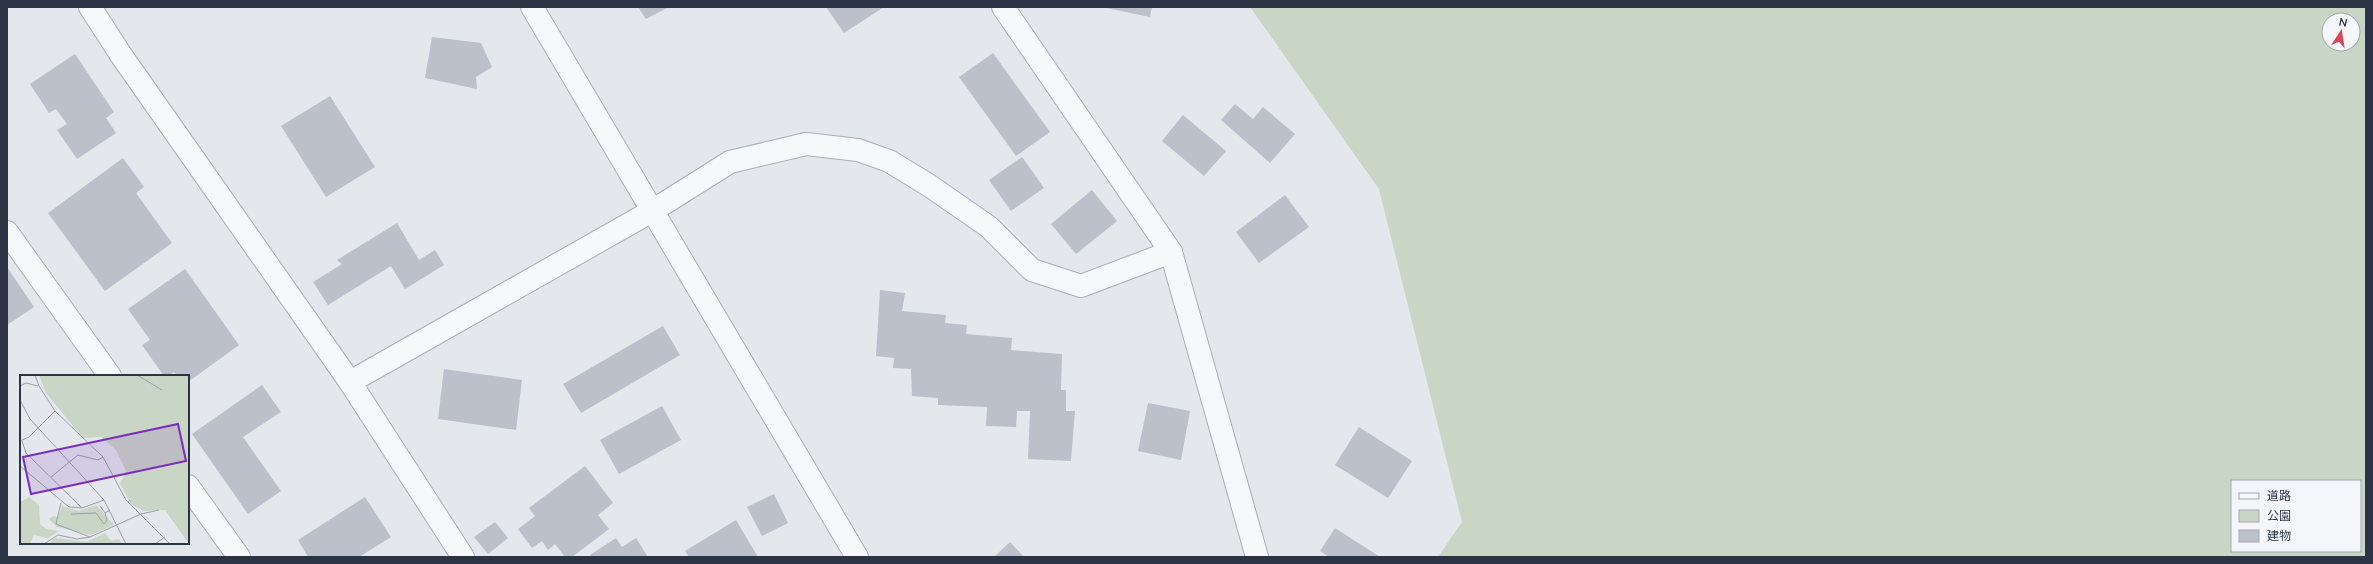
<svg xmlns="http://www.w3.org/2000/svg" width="2373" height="564" font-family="Mulish,'Noto Sans JP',sans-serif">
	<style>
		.green { fill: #c9d6c5; fill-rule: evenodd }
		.building { fill: #bbc0ca }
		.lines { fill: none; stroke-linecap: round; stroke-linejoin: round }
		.minor-casing { stroke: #a9aeb7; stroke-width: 24 }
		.tertiary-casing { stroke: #a9aeb7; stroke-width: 24 }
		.minor { stroke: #f7f8fa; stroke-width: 22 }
		.tertiary { stroke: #f7f8fa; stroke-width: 22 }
		.inset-road { fill: none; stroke: #9a9fa9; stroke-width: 1 }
		.view { fill: #7b2cbf; fill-opacity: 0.15; stroke: #7b2cbf; stroke-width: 2 }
		.inset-edge { fill: none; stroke: #2b3445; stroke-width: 2 }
	</style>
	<rect width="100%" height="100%" fill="#e4e7ec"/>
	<!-- green -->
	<path class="green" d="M1250,7H2366V557H1438L1462,522L1379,189ZM2329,20H2353V44H2329ZM2232,481H2360V551H2232Z"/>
	<!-- building -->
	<g class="building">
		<polygon points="638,7 669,7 646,19"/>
		<polygon points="826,7 884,7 844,33"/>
		<polygon points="1101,7 1152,7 1150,17"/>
		<polygon points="432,37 481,43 492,67 476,77 477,89 425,78"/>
		<polygon points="993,53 1050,132 1016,156 959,77"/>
		<polygon points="75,54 114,112 106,118 116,133 77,159 57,130 67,124 56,109 49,113 30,84"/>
		<polygon points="330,96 375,167 326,197 281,126"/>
		<polygon points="1235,104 1253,119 1263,107 1295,134 1270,163 1221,120"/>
		<polygon points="1183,115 1226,151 1204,176 1162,141"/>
		<polygon points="1022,157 1044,188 1011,211 989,180"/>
		<polygon points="123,158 144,187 136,193 172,243 105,291 48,213"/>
		<polygon points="1092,190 1117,221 1076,254 1051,224"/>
		<polygon points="1285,195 1309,227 1259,263 1236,232"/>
		<polygon points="397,223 419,260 435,250 444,265 405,289 391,266 328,305 313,282 342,264 337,260"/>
		<polygon points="7,267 34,307 7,325"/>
		<polygon points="185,269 239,345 188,382 188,376 177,376 174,372 168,376 164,376 142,345 150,340 128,309"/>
		<polygon points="880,290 905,293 902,311 946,315 945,323 967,325 966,334 1012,338 1011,350 1062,354 1061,390 1066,390 1066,411 1075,411 1071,461 1028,459 1030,411 1017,411 1016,427 986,426 987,407 938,405 938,398 912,396 911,369 893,368 894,358 876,356"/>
		<polygon points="663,326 680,355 581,413 563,384"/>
		<polygon points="444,369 522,380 516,430 438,419"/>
		<polygon points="262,385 281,412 243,437 281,491 248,514 192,434"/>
		<polygon points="1148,403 1190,411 1181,460 1138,451"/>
		<polygon points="662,406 681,440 619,474 600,440"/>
		<polygon points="1359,427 1412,461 1388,498 1335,465"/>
		<polygon points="585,466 613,503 598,515 609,529 572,557 565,557 555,544 548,550 542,541 532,548 518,529 535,516 529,508"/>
		<polygon points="774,494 788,523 762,536 747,507"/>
		<polygon points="365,497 391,537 359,557 308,557 298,540"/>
		<polygon points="736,520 758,557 689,557 685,551"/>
		<polygon points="495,522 508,538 488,554 474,537"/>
		<polygon points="1335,528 1380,557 1329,557 1320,551"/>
		<polygon points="616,538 622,547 636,538 648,557 592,557 590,555"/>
		<polygon points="1010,542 1024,557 994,557"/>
	</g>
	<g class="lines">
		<!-- minor casing -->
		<g class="minor-casing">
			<g id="minor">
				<polyline points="90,7 121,55 350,382 463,557"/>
				<polyline points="1003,7 1171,252 1257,557"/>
				<polyline points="7,232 110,376"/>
				<polyline points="350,382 652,211 730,162 806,144 858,150 889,161 930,186 989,227 1032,270 1081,286 1171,252"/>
				<polyline points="188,486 239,557"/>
			</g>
		</g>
		<!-- tertiary casing -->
		<g class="tertiary-casing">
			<polyline id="tertiary" points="532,7 857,557"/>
		</g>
		<!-- minor -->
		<use href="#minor" class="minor"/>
		<!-- tertiary -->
		<use href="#tertiary" class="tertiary"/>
	</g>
	<!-- overview -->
	<g transform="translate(20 375)">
		<rect width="169" height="169" fill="#e4e7ec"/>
		<path d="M19,0H169V169L145,135L124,136L111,129L100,109L106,96L96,75L81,62L63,63L26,18ZM9,122L19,130L20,149L26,154L39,156L28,163L14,160L10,169H0V127ZM76,130L94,150L71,160L37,152L29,144L33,141L38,142L42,131L58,136ZM85,158L91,166L99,164L102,169H28L35,163L67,167Z" fill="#c9d6c5"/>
		<path class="inset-road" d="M15,0L19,11L35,36L83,82L106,125L150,169M117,0L142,15M0,11L6,8L18,11M0,25L10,44L84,125L106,169M0,66L9,62L35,36M2,66L6,78L62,133M0,91L49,132L62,133L84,125M31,102L58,80L78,85L83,82M41,128L36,149L70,162M80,131L85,138L90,135M51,139L76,138L84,149L87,145L85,138M24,169L38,160L57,164L70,162L121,139L139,135M135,169L145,162"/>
		<path class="view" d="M158,49L166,86L11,119L3,82Z"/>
		<rect width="169" height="169" class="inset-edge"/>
	</g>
	<!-- border -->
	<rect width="2373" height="564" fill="none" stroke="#2b3445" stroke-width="16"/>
	<!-- legend -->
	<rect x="2231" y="480" width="130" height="72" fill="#f4f6f9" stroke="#a4a8b1"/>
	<rect x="2239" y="493" width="20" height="6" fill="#f7f8fa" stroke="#a4a8b1"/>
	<text x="2267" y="500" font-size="12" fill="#2b3445">道路</text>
	<rect x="2239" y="510" width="20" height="12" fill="#c9d6c5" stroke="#a4a8b1"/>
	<text x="2267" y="520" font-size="12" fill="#2b3445">公園</text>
	<rect x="2239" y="530" width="20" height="12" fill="#bbc0ca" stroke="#a4a8b1"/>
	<text x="2267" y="540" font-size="12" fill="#2b3445">建物</text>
	<!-- north arrow -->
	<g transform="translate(2341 32) rotate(12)"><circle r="19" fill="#f4f6f9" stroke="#a4a8b1"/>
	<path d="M0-3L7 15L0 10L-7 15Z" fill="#d1495b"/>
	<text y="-6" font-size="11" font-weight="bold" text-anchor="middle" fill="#2b3445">N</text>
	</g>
</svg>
